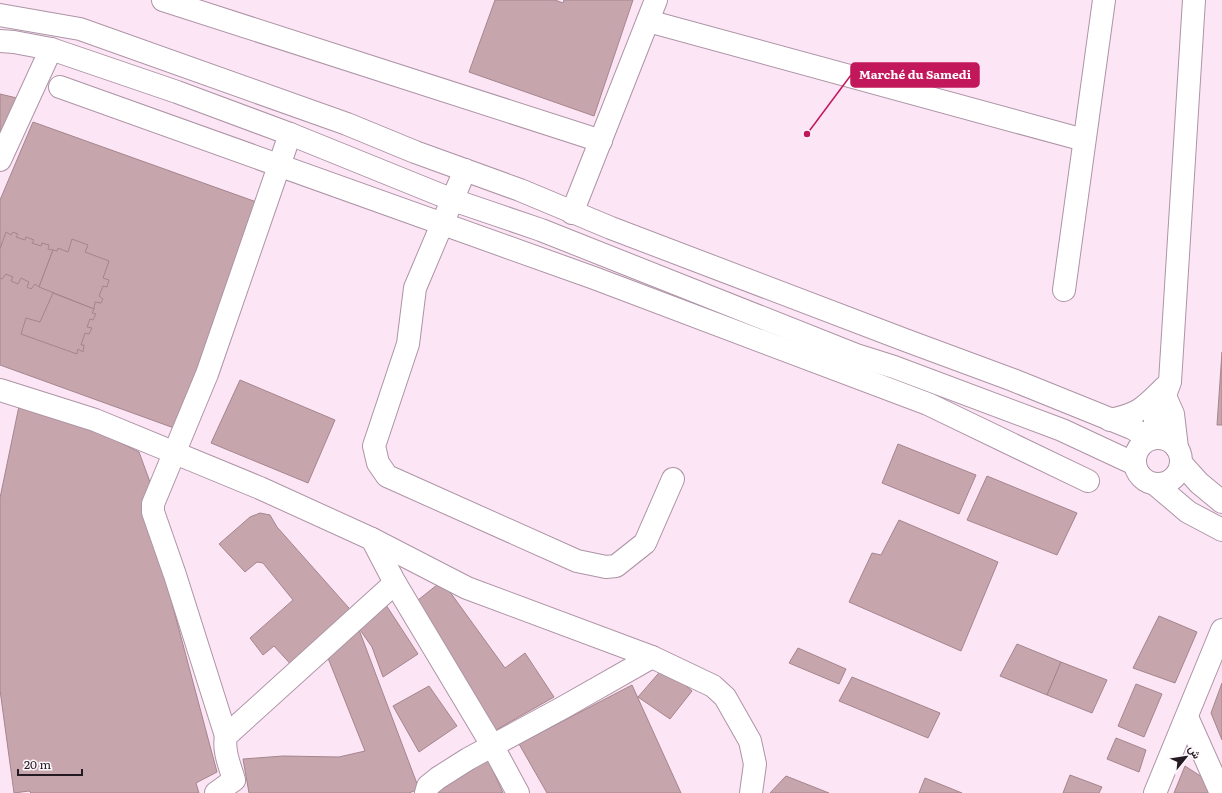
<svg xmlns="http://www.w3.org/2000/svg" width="1222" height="793" font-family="Literata,Vazirmatn,serif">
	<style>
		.building { fill: #c7a5ad; stroke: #a5858d }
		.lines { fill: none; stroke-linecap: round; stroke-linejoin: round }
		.minor-casing { stroke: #ad94a6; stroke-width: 24 }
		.minor { stroke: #fff; stroke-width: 22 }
		.leader { fill: none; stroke: #c2185b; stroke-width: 1.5 }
		.callout-dot { fill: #c2185b; stroke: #fef8fc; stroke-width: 1.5 }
		.callout { fill: #c2185b; stroke: #c2185b; stroke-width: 1.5 }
		.callout-label { font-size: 12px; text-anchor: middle; font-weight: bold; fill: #fff }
	</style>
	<rect width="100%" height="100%" fill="#fce5f5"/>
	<!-- building -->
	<g class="building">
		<polygon points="495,0 555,0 563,3 564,0 633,0 594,116 469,72"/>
		<polygon points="0,94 21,99 0,142"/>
		<polygon points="33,122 262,204 174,428 0,365 0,200"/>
		<polygon points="6,232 11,235 13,232 18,234 16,237 25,240 26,237 34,240 32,243 41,246 42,243 49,245 48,249 53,250 39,287 35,284 31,289 27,287 29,282 21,278 18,284 11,281 13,277 6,274 2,279 0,278 0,249"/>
		<polygon points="72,239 88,245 85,252 109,261 103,278 109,280 107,287 103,286 99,296 103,299 101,303 95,302 94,309 39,287 53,250 57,251 58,248 68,252"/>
		<polygon points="53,293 94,309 92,313 96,314 93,320 90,319 87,327 92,328 89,334 85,333 81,345 84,345 83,352 78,349 77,354 21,334 26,318 40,322"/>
		<polygon points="1222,352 1222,425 1217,425"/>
		<polygon points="240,380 335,420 308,483 211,443"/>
		<polygon points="19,406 107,436 139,452 150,482 151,506 162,566 217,772 196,783 199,793 31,793 29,791 14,793 0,690 0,498"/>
		<polygon points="898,444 976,475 959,514 882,483"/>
		<polygon points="987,476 1077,513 1057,555 967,520"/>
		<polygon points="260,513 270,515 277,527 356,616 295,669 274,646 263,655 250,638 293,600 263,563 257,562 245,572 219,544 250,517"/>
		<polygon points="899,520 998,562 961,651 849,602 872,553 881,555"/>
		<polygon points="442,581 505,668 525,653 554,697 496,730 413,604"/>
		<polygon points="386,605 418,654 383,677 372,647 358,627"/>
		<polygon points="1159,616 1197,632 1175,683 1133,668"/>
		<polygon points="358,627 419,789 409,793 249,793 243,759 283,756 339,757 365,751 326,653"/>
		<polygon points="1017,644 1061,662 1047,695 1000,676"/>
		<polygon points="798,648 846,669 839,684 789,663"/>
		<polygon points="1061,662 1107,680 1092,713 1047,695"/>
		<polygon points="664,667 692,691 670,719 638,697"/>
		<polygon points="852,677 940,713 928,738 839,701"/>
		<polygon points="1222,683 1222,740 1211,713"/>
		<polygon points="1136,684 1162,694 1144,737 1118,726"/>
		<polygon points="632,685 681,793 547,793 519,744"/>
		<polygon points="429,686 457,726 419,752 393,706"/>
		<polygon points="1116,738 1146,750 1139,772 1107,759"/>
		<polygon points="488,759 503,793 435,793 436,790"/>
		<polygon points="1185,766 1202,777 1209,793 1174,793"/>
		<polygon points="1070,775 1102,787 1099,793 1063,793"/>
		<polygon points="786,776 829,793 770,793"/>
		<polygon points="925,778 962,793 919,793"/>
	</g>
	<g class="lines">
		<!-- minor casing -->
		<g class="minor-casing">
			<g id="minor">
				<polyline points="163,0 601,141"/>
				<polyline points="0,15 80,29 347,124 415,152 520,190 611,228 905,340 1013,380 1132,428 1150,439"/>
				<polyline points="648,21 1084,140"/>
				<polyline points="0,41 14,42 51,49 177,92 290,134 453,200 541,230 856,355 894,367 1062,430 1135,464"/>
				<polyline points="60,87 594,278 928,404 1088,481"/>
				<polyline points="0,160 51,49"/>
				<polyline points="465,170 415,288 408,344 374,446 378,463 387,476 577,561 606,567 616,566 645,543 673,479"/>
				<polyline points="572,213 656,0"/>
				<polyline points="1064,290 1104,0"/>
				<polyline points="0,390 95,420 260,488 372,539 395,583 492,745 518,793"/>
				<polyline points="1165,396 1173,414 1177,448"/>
				<path d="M1110,420C1139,414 1144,408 1165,387"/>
				<circle cx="1158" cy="461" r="23"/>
				<polyline points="1154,438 1155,421 1170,382 1194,0"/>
				<polyline points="1181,463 1199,483 1222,502"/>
				<polyline points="1155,484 1188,512 1222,530"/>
				<polyline points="372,539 467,588 652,657 713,686 725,697 750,741 755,764 751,793"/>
				<polyline points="1187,717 1221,793"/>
				<polyline points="226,736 175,575 153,512 153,504 207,374 290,134"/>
				<path d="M216,793L234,780C230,766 223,751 226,736L395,583"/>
				<polyline points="426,793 428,786 438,778 468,759 564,707 652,657"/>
				<polyline points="1155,793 1222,630"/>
			</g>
		</g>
		<!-- minor -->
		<use href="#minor" class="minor"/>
	</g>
	<!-- callouts -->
	<path class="leader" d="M807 134L851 75"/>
	<circle class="callout-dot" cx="807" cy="134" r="4"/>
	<rect class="callout" x="851" y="63" width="128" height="24" rx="4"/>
	<g class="callout-label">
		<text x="915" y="79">Marché du Samedi</text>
	</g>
	<!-- north arrow -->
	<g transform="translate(1186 757) rotate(60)" stroke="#fef8fc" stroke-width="3" paint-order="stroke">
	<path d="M0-3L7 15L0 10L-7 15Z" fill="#241b22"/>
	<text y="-6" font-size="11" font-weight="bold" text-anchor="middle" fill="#241b22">ش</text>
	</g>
	<!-- scale -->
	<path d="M18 769v6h64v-6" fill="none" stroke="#241b22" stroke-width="2"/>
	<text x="24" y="769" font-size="12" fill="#241b22" stroke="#fef8fc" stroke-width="3" paint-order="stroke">20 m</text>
</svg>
